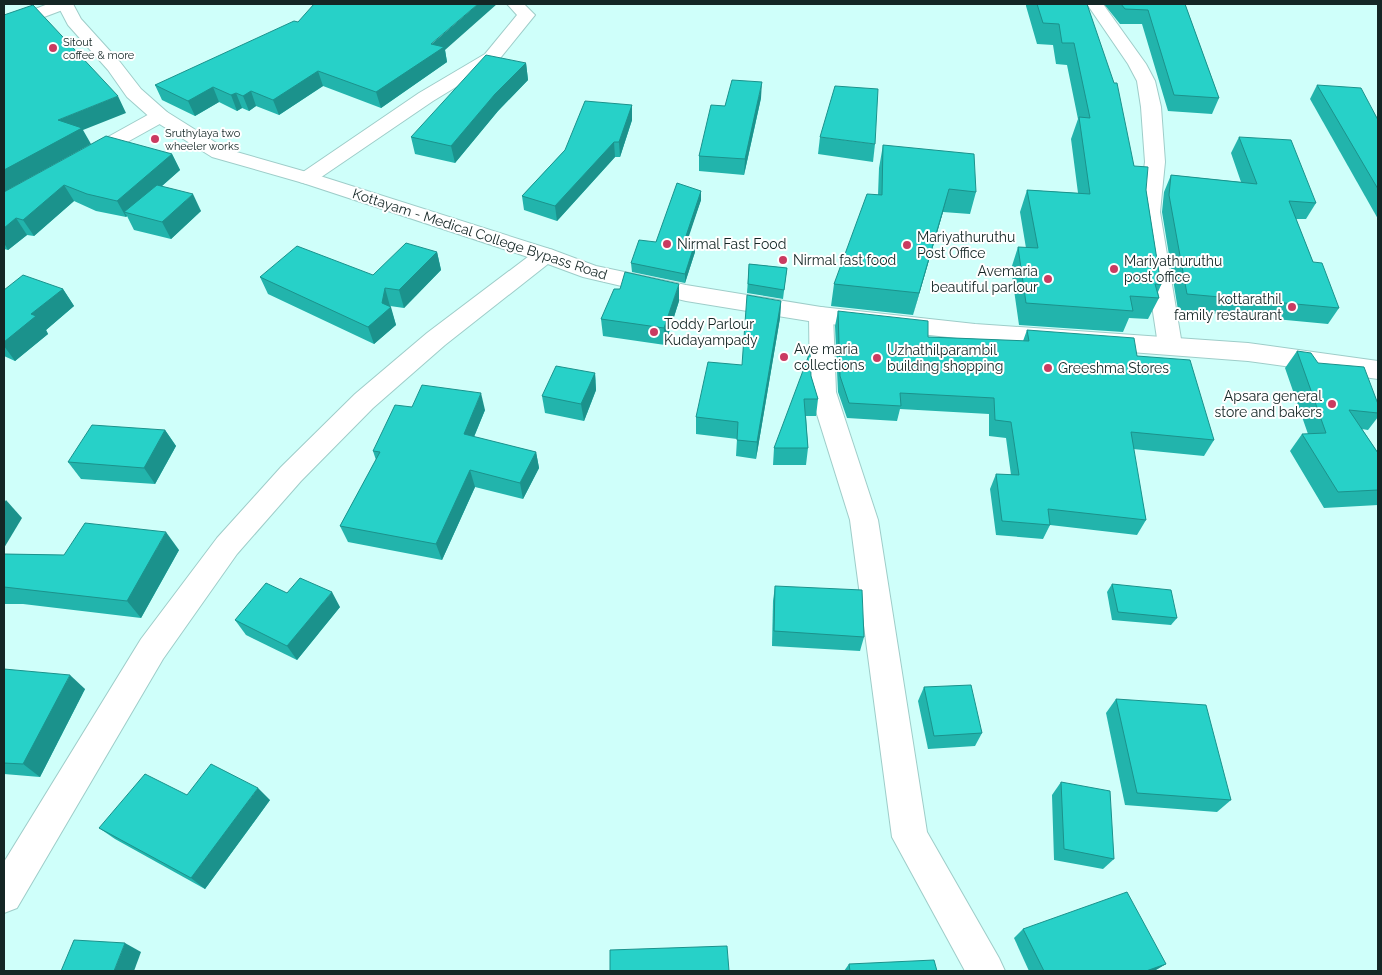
<svg xmlns="http://www.w3.org/2000/svg" width="1382" height="975" font-family="Raleway,sans-serif">
	<style>
		.lines { fill: none; stroke-linecap: round; stroke-linejoin: round }
		.minor-casing { stroke: #9ecdc9; stroke-width: 2 }
		.secondary-casing { stroke: #9ecdc9; stroke-width: 2 }
		.minor { fill: #fff; fill-rule: evenodd }
		.secondary { fill: #fff; fill-rule: evenodd }
		.wall { fill: #22b4ac }
		.shaded-wall { fill: #1b928c }
		.building { fill: #27d1c8; stroke: #1b928c }
		.poi-dot { fill: #ca3b61; stroke: #fff; stroke-width: 2 }
		.labels { text-anchor: middle; stroke-width: 4; stroke-linejoin: round; paint-order: stroke }
		.far-poi-label { font-size: 11px; fill: #142625; stroke: #fff; text-anchor: start }
		.street-label { font-size: 14px; fill: #142625; stroke: #fff }
		.poi-label { font-size: 14px; fill: #142625; stroke: #fff; text-anchor: start }
	</style>
	<rect width="100%" height="100%" fill="#cffffa"/>
	<g class="lines">
		<!-- minor casing -->
		<g class="minor-casing">
			<g id="minor">
				<polygon points="48,4 70,4 68,8 4,32 4,21"/>
				<polygon points="507,4 524,4 535,15 497,62 433,101 314,182 307,184 300,182 297,178 300,174 419,93 485,54 517,15"/>
				<polygon points="1087,4 1103,4 1146,64 1155,81 1161,107 1165,162 1160,212 1182,345 1179,351 1170,354 1161,351 1158,345 1138,212 1145,162 1141,107 1137,81 1128,64"/>
				<polygon points="160,110 167,112 170,116 167,120 93,161 86,163 79,161 76,157 79,153 153,112"/>
				<polygon points="545,248 553,250 556,255 553,260 445,345 373,408 301,481 237,554 163,659 17,908 4,913 4,862 141,639 217,538 281,467 355,394 427,333 537,250"/>
				<polygon points="821,307 829,309 833,315 836,392 878,520 927,832 999,958 1005,971 965,971 892,837 850,520 810,392 809,315 813,309"/>
			</g>
		</g>
		<!-- secondary casing -->
		<g class="secondary-casing">
			<polygon id="secondary" points="57,4 73,4 81,19 120,62 141,89 167,112 226,149 317,175 553,250 596,266 686,285 821,307 975,324 1248,343 1378,361 1378,379 1248,361 975,340 821,323 686,301 583,277 537,260 303,183 212,157 153,120 127,97 108,70 68,25"/>
		</g>
		<!-- minor -->
		<use href="#minor" class="minor"/>
		<!-- secondary -->
		<use href="#secondary" class="secondary"/>
	</g>
	<!-- wall -->
	<g class="wall">
		<polygon points="1026,4 1087,4 1134,166 1146,190 1161,285 1158,292 1159,298 1148,319 1129,318 1123,332 1019,325 1011,269 1018,247 1026,248 1020,212 1027,190 1078,193 1071,139 1078,119 1067,65 1056,64 1053,45 1037,44 1026,6"/>
		<polygon points="1104,4 1185,4 1219,98 1212,114 1168,111 1142,24 1120,24"/>
		<polygon points="445,50 447,62 381,108 323,86 279,115 256,106 249,111 242,108 237,111 219,102 195,116 162,100 155,85"/>
		<polygon points="526,63 528,80 498,111 455,163 415,154 411,137"/>
		<polygon points="1317,85 1378,120 1378,219 1310,99"/>
		<polygon points="761,98 744,175 699,171 699,156 725,106"/>
		<polygon points="632,105 632,120 620,157 615,157 557,221 524,210 522,196 565,150"/>
		<polygon points="820,137 875,144 873,162 818,154"/>
		<polygon points="1239,137 1316,203 1306,219 1296,219 1313,262 1339,308 1328,324 1178,310 1162,212 1164,192 1171,175 1241,182 1231,153"/>
		<polygon points="883,145 976,192 970,214 943,212 913,315 831,306 834,284 878,195 879,168"/>
		<polygon points="172,154 180,170 162,186 201,211 171,239 134,230 127,216 126,217 96,211 74,201 34,236 27,235 8,250 4,249 4,192"/>
		<polygon points="701,191 701,200 686,242 695,252 685,283 632,272 631,263 656,242"/>
		<polygon points="437,252 441,270 404,308 390,306 396,325 374,344 268,294 260,277 373,275"/>
		<polygon points="749,264 787,268 783,299 747,293"/>
		<polygon points="63,289 74,306 46,330 48,334 15,361 4,356 4,290"/>
		<polygon points="620,289 679,301 665,345 603,336 601,319"/>
		<polygon points="781,301 780,318 756,459 736,456 737,439 696,434 696,417 742,365"/>
		<polygon points="838,311 928,337 1023,341 1027,330 1137,356 1214,440 1204,456 1133,449 1146,520 1137,535 1050,525 1043,539 996,535 990,489 996,474 1011,475 1006,438 989,436 989,414 900,409 897,421 847,418 838,392 835,326"/>
		<polygon points="1297,351 1318,363 1378,404 1378,417 1368,430 1362,429 1378,453 1378,505 1324,508 1290,451 1302,434 1308,434 1285,368"/>
		<polygon points="595,373 596,390 584,421 545,413 542,396"/>
		<polygon points="811,376 818,399 816,416 806,416 808,448 806,465 773,465 774,448"/>
		<polygon points="412,407 485,410 474,437 536,452 539,468 523,499 475,487 442,560 348,542 340,526 376,460 373,451"/>
		<polygon points="165,430 176,446 155,484 81,479 68,462"/>
		<polygon points="179,550 141,618 23,604 4,604 4,554 64,555"/>
		<polygon points="1112,584 1177,618 1171,625 1112,620 1107,592"/>
		<polygon points="775,586 864,637 860,651 772,646 773,601"/>
		<polygon points="287,593 340,607 297,660 246,635 235,620"/>
		<polygon points="4,669 85,689 40,777 4,774"/>
		<polygon points="924,687 982,733 975,746 928,749 918,701"/>
		<polygon points="1116,699 1231,800 1217,812 1125,805 1106,713"/>
		<polygon points="1061,782 1114,859 1103,869 1054,860 1052,795"/>
		<polygon points="187,795 270,800 205,889 115,839 99,828"/>
		<polygon points="1023,929 1166,964 1154,971 1029,971 1014,938"/>
		<polygon points="849,964 937,971 844,971"/>
	</g>
	<!-- shaded-wall -->
	<g class="shaded-wall">
		<polygon points="478,4 497,4 445,50 447,62 381,108 376,92"/>
		<polygon points="526,63 528,80 498,111 455,163 451,146 495,94"/>
		<polygon points="318,71 323,86 279,115 273,100"/>
		<polygon points="762,82 761,98 744,175 745,159"/>
		<polygon points="213,87 219,102 195,116 188,101"/>
		<polygon points="251,91 256,106 249,111 243,96"/>
		<polygon points="236,93 242,108 237,111 231,95"/>
		<polygon points="118,96 126,113 83,130 91,144 4,192 4,170 58,120"/>
		<polygon points="632,105 632,120 620,157 619,142"/>
		<polygon points="614,142 615,157 557,221 555,206"/>
		<polygon points="172,154 180,170 130,214 124,212 127,216 126,217 117,201"/>
		<polygon points="64,185 74,201 34,236 23,220"/>
		<polygon points="949,189 943,212 913,315 919,293"/>
		<polygon points="701,191 701,200 684,251 684,242"/>
		<polygon points="193,194 201,211 171,239 162,222"/>
		<polygon points="16,218 27,235 8,250 4,243 4,228"/>
		<polygon points="695,243 695,252 685,283 685,274"/>
		<polygon points="437,252 441,270 404,308 399,290"/>
		<polygon points="679,284 679,301 665,345 664,328"/>
		<polygon points="385,288 390,306 390,308 391,307 396,325 374,344 368,327 382,303"/>
		<polygon points="63,289 74,306 46,330 48,334 15,361 4,346 4,342 31,314"/>
		<polygon points="781,301 780,318 756,459 757,442"/>
		<polygon points="595,373 596,390 584,421 581,404"/>
		<polygon points="481,393 485,410 468,451 464,434"/>
		<polygon points="165,430 176,446 155,484 144,468"/>
		<polygon points="536,452 539,468 523,499 520,483"/>
		<polygon points="470,470 475,487 442,560 436,544"/>
		<polygon points="6,500 22,518 4,548 4,503"/>
		<polygon points="166,532 179,550 141,618 127,601"/>
		<polygon points="332,592 340,607 297,660 287,646"/>
		<polygon points="70,675 85,689 40,777 23,764"/>
		<polygon points="258,788 270,800 205,889 191,878"/>
		<polygon points="125,943 141,952 134,971 114,971"/>
		<polygon points="1166,964 1154,971 1146,971"/>
	</g>
	<!-- building -->
	<g class="building">
		<polygon points="314,4 478,4 431,44 444,47 376,92 318,71 273,100 251,91 243,96 236,93 231,95 213,87 188,101 155,85 294,21 298,22"/>
		<polygon points="1037,4 1087,4 1114,83 1117,83 1134,166 1148,167 1146,190 1161,285 1155,284 1159,298 1130,296 1133,311 1026,303 1018,247 1038,248 1027,190 1090,194 1079,117 1090,118 1074,43 1062,43 1059,24 1043,23"/>
		<polygon points="1121,4 1185,4 1219,98 1174,95 1148,10 1125,9"/>
		<polygon points="33,5 118,96 58,120 82,128 4,170 4,15"/>
		<polygon points="486,55 526,63 495,94 451,146 411,137"/>
		<polygon points="732,80 762,82 745,159 699,156 711,105 725,106"/>
		<polygon points="1317,85 1361,88 1378,120 1378,189"/>
		<polygon points="835,86 878,89 875,144 820,137"/>
		<polygon points="585,101 632,105 619,142 614,142 555,206 522,196 565,150"/>
		<polygon points="106,136 172,154 117,201 87,194 64,185 23,220 16,218 4,228 4,192"/>
		<polygon points="1239,137 1291,140 1316,203 1289,201 1313,262 1322,263 1339,308 1187,294 1169,195 1171,175 1257,184"/>
		<polygon points="883,145 974,154 976,192 949,189 919,293 834,284 867,194 882,195"/>
		<polygon points="677,183 701,191 684,242 695,243 685,274 631,263 639,240 656,242"/>
		<polygon points="157,185 193,194 162,222 124,212"/>
		<polygon points="406,243 437,252 399,290 385,288 382,303 391,307 368,327 260,277 297,246 373,275"/>
		<polygon points="749,264 787,268 784,290 748,284"/>
		<polygon points="625,272 679,284 664,328 601,319 614,289 620,289"/>
		<polygon points="23,275 63,289 31,314 36,316 4,342 4,290"/>
		<polygon points="747,295 781,301 757,442 737,440 738,422 696,417 708,362 742,365"/>
		<polygon points="838,311 928,321 928,337 1029,341 1027,330 1134,338 1137,356 1190,360 1214,440 1131,432 1146,520 1048,509 1050,525 1002,521 996,474 1019,475 1011,422 995,420 994,398 900,393 901,406 849,403 840,376"/>
		<polygon points="1297,351 1311,353 1318,363 1364,367 1378,404 1378,413 1349,410 1378,453 1378,490 1338,492 1302,434 1326,433"/>
		<polygon points="810,352 811,376 818,399 804,399 808,448 774,448"/>
		<polygon points="556,366 595,373 581,404 542,396"/>
		<polygon points="422,385 481,393 464,434 536,452 520,483 470,470 436,544 340,526 380,452 373,451 395,405 412,407"/>
		<polygon points="92,425 165,430 144,468 68,462"/>
		<polygon points="85,523 166,532 127,601 4,587 4,554 64,555"/>
		<polygon points="300,578 332,592 287,646 235,620 266,583 287,593"/>
		<polygon points="1112,584 1171,590 1177,618 1118,612"/>
		<polygon points="775,586 862,590 864,637 774,631"/>
		<polygon points="4,669 70,675 23,764 4,763"/>
		<polygon points="971,685 982,733 934,736 924,687"/>
		<polygon points="1116,699 1206,705 1231,800 1137,793"/>
		<polygon points="211,764 258,788 191,878 99,828 145,774 187,795"/>
		<polygon points="1061,782 1110,791 1114,859 1064,849"/>
		<polygon points="1127,892 1166,964 1146,971 1044,971 1023,929"/>
		<polygon points="74,940 125,943 114,971 61,971"/>
		<polygon points="727,946 729,971 610,971 610,950"/>
		<polygon points="934,960 937,971 850,971 849,964"/>
	</g>
	<!-- markers -->
	<g class="poi-dot">
		<circle cx="53" cy="48" r="5"/>
		<circle cx="155" cy="139" r="5"/>
		<circle cx="667" cy="244" r="5"/>
		<circle cx="907" cy="245" r="5"/>
		<circle cx="783" cy="260" r="5"/>
		<circle cx="1114" cy="269" r="5"/>
		<circle cx="1048" cy="279" r="5"/>
		<circle cx="1292" cy="307" r="5"/>
		<circle cx="654" cy="332" r="5"/>
		<circle cx="784" cy="357" r="5"/>
		<circle cx="877" cy="358" r="5"/>
		<circle cx="1048" cy="368" r="5"/>
		<circle cx="1332" cy="404" r="5"/>
	</g>
	<g class="labels">
		<!-- far-poi labels -->
		<g class="far-poi-label">
			<text x="63" y="46">Sitout<tspan x="63" dy="13">coffee &amp; more</tspan></text>
			<text x="165" y="137">Sruthylaya two<tspan x="165" dy="13">wheeler works</tspan></text>
		</g>
		<!-- street labels -->
		<g class="street-label">
			<text transform="translate(480 234) rotate(18)" y="5">Kottayam - Medical College Bypass Road</text>
		</g>
		<!-- poi labels -->
		<g class="poi-label">
			<text x="917" y="242">Mariyathuruthu<tspan x="917" dy="16">Post Office</tspan></text>
			<text x="677" y="249">Nirmal Fast Food</text>
			<text x="793" y="265">Nirmal fast food</text>
			<text x="1124" y="266">Mariyathuruthu<tspan x="1124" dy="16">post office</tspan></text>
			<text x="1038" y="276" text-anchor="end">Avemaria<tspan x="1038" dy="16">beautiful parlour</tspan></text>
			<text x="1282" y="304" text-anchor="end">kottarathil<tspan x="1282" dy="16">family restaurant</tspan></text>
			<text x="664" y="329">Toddy Parlour<tspan x="664" dy="16">Kudayampady</tspan></text>
			<text x="794" y="354">Ave maria<tspan x="794" dy="16">collections</tspan></text>
			<text x="887" y="355">Uzhathilparambil<tspan x="887" dy="16">building shopping</tspan></text>
			<text x="1058" y="373">Greeshma Stores</text>
			<text x="1322" y="401" text-anchor="end">Apsara general<tspan x="1322" dy="16">store and bakers</tspan></text>
		</g>
	</g>
	<!-- border -->
	<rect width="1382" height="975" fill="none" stroke="#142625" stroke-width="10"/>
</svg>
